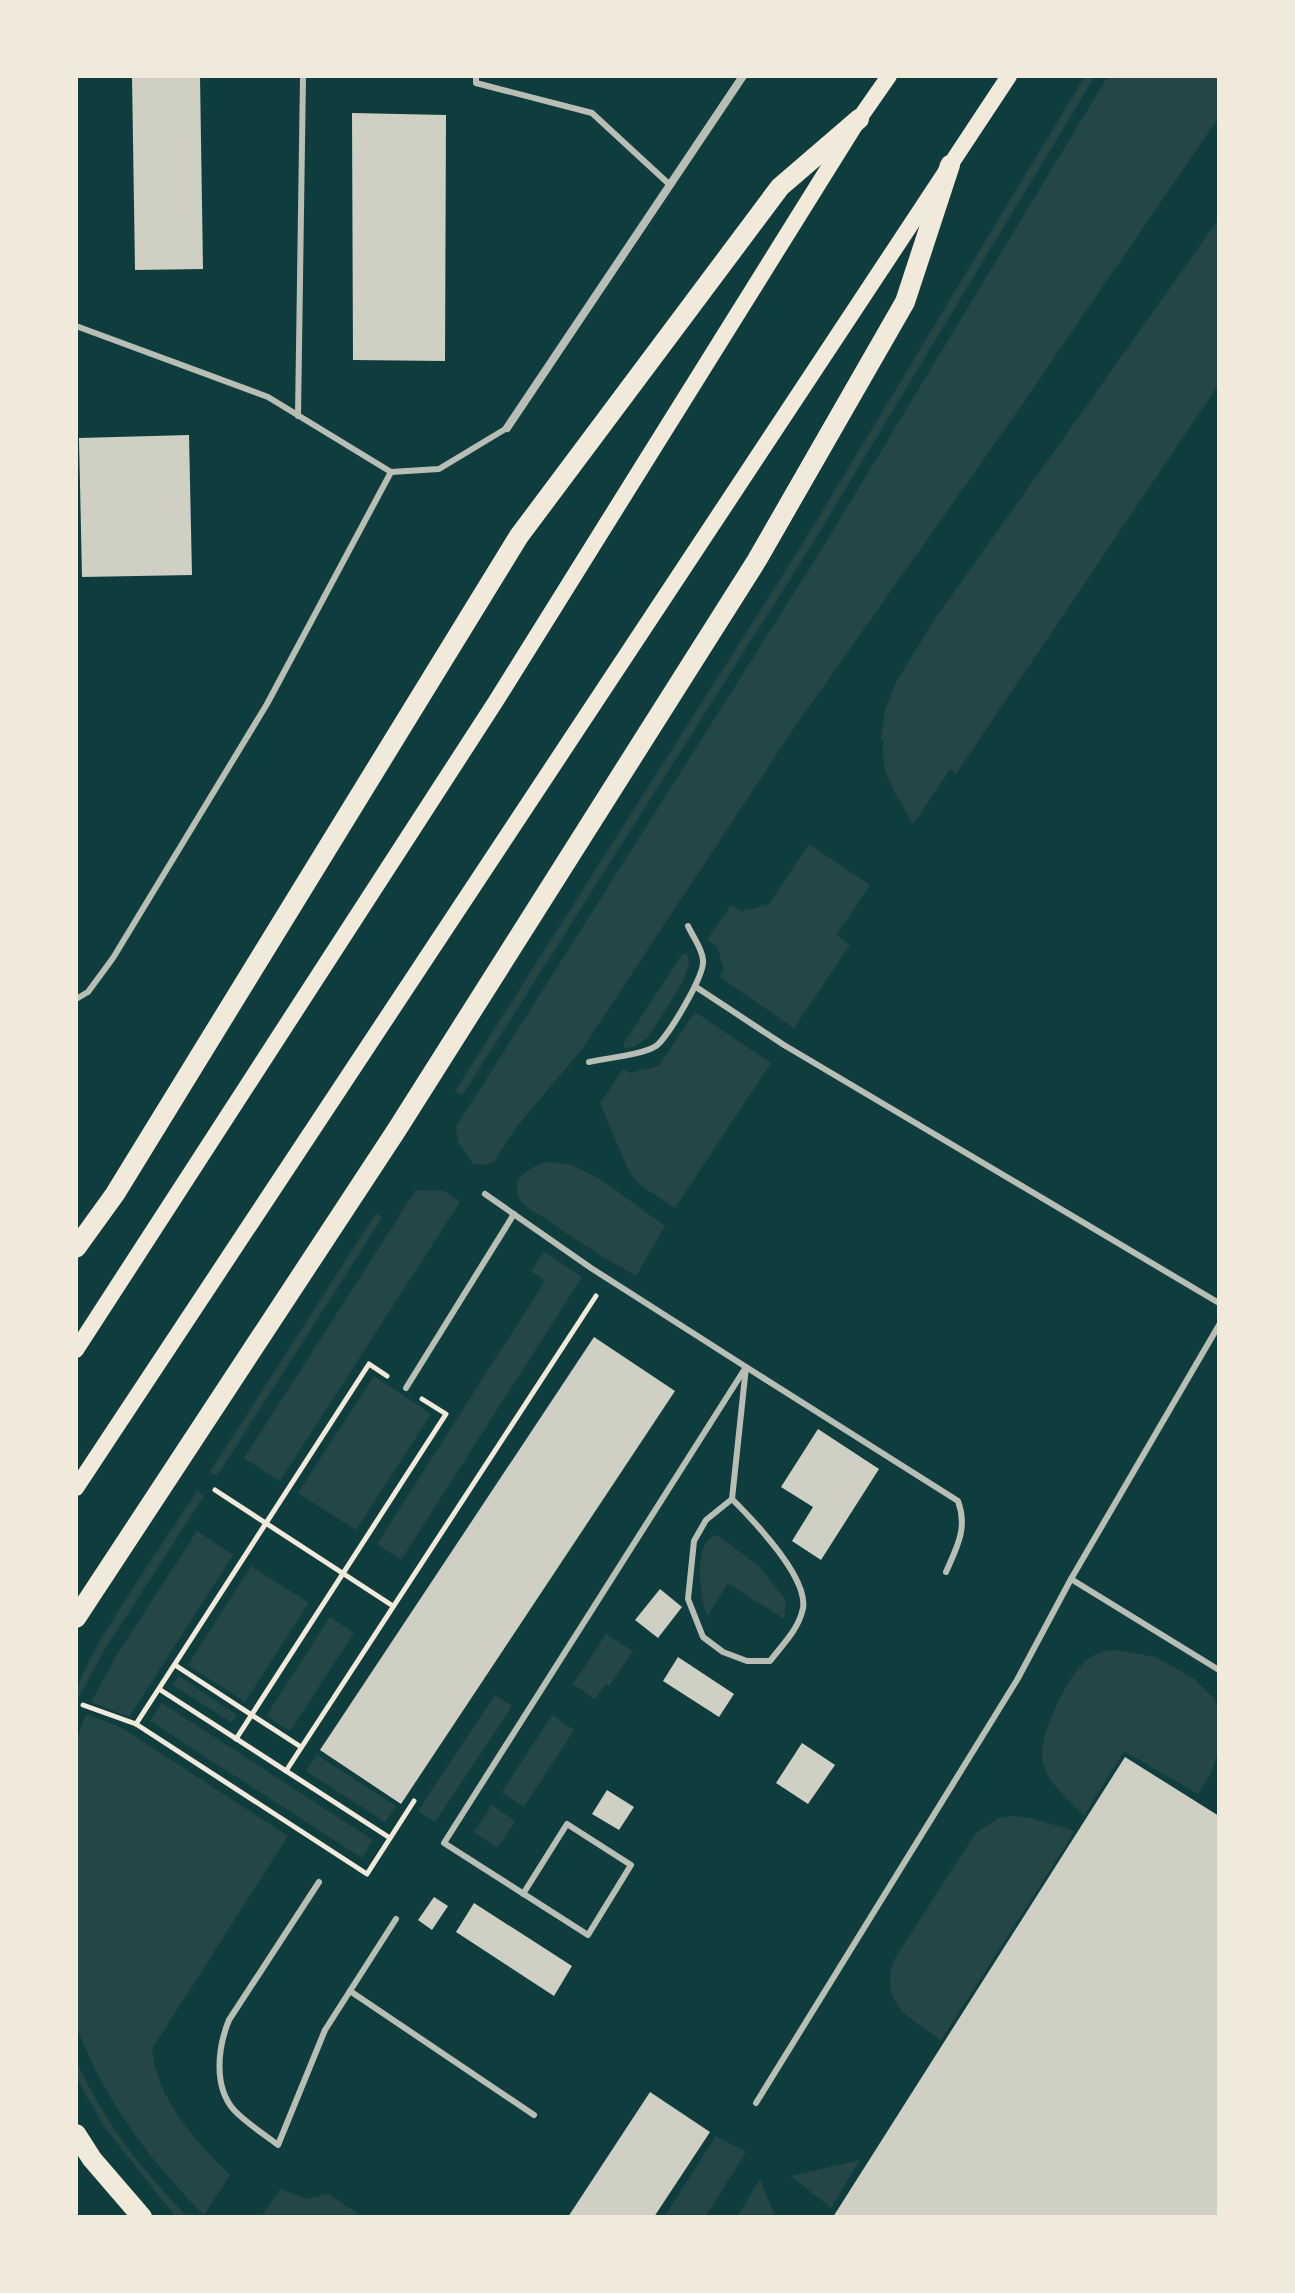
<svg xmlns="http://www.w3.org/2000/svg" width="1295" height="2293" font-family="'Roboto Condensed',sans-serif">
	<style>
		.green { fill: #244646 }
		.building { fill: #cfcfc3 }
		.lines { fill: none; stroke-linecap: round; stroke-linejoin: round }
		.path { stroke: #f1e9da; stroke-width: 5 }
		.service { stroke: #b8beb3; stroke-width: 6 }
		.minor { stroke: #b8beb3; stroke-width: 8 }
		.secondary { stroke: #f1e9da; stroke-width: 16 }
		.primary { stroke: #f1e9da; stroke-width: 20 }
	</style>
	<rect width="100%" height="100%" fill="#0f3d3e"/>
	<!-- green -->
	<g class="green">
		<polygon points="1085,76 1095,76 811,546 462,1096 455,1091 803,543"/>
		<polygon points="1108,76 1219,76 1219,117 1010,422 792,731 582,1049 515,1129 493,1162 485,1165 473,1164 458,1142 456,1127 820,552"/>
		<path d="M1219,219V384L956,774L950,769L913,824C898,797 878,772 884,740L881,739L885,710L896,682L935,619Z"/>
		<polygon points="809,844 870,885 836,935 850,945 794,1028 720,977 724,970 717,946 707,940 731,905 741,911 768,905"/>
		<polygon points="687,953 689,963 683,982 648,1037 634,1047 624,1048 624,1043 682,955"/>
		<polygon points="695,1012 771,1063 675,1208 640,1185 630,1174 600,1103 623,1069 629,1073 659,1066"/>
		<path d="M547,1162L572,1165L600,1179L665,1226L636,1276C605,1258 575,1240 546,1219C538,1214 526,1208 521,1201C507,1179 530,1167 547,1162Z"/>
		<polygon points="416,1190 444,1191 460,1202 280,1481 244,1458"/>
		<polygon points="376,1213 382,1218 217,1476 210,1472"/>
		<polygon points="544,1252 582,1277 401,1560 377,1544 545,1281 531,1271"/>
		<polygon points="374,1376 431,1414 356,1530 298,1493"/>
		<path d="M197,1491L204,1496L105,1649L79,1697L76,1696C76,1666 175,1526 197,1491Z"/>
		<polygon points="197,1531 233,1555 129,1717 91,1702 116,1656"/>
		<path d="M717,1535L760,1567L786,1601L784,1619L728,1583L707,1617C700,1599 692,1539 717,1535Z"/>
		<polygon points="251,1566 309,1603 245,1702 188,1665"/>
		<polygon points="330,1617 354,1633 290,1731 266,1716"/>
		<polygon points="606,1634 633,1651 609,1686 605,1684 595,1699 573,1684"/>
		<path d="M1117,1650L1155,1657L1193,1678L1215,1699L1219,1714V1749L1212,1771L1198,1794L1124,1751L1084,1816C1069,1800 1042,1779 1042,1755C1041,1730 1068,1676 1087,1660C1096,1652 1106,1651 1117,1650Z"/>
		<polygon points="179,1676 237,1715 232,1723 173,1685"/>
		<polygon points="495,1695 512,1706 435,1822 418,1811"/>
		<polygon points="162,1703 373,1840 362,1858 150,1721"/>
		<path d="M86,1714L122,1728L288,1836L152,2049C157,2099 195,2141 230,2175L204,2215C149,2160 104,2099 76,2026V1742Z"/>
		<polygon points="552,1715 574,1730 524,1807 502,1792"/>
		<polygon points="317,1755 396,1806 385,1822 306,1771"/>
		<polygon points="492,1805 515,1821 497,1848 474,1832"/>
		<path d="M1013,1816L1031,1818L1075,1831L941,2040C909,2018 879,2004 894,1960L975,1834L998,1818Z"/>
		<path d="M76,2060C102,2119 143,2172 188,2217H176L171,2211L105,2128L76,2077Z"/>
		<polygon points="716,2136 746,2152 705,2217 664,2217"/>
		<polygon points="860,2160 831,2208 791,2176"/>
		<polygon points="760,2179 775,2217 737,2217"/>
		<polygon points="280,2189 307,2199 328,2194 363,2217 261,2217"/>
	</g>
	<!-- building -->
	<g class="building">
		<polygon points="132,76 200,76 203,269 135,270"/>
		<polygon points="352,113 446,115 445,361 353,360"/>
		<polygon points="189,435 192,575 82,577 79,438"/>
		<polygon points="594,1337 675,1391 401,1804 320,1750"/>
		<polygon points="818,1429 879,1469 821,1560 792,1541 813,1507 781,1487"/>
		<polygon points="660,1589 682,1607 658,1638 635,1620"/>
		<polygon points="678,1657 734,1694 719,1717 663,1681"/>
		<polygon points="802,1743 835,1765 808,1804 776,1783"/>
		<polygon points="1125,1757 1219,1816 1219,2217 833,2217"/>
		<polygon points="607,1790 634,1807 619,1830 592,1814"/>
		<polygon points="434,1897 448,1906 432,1930 418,1920"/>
		<polygon points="474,1903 572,1966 554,1996 456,1932"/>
		<polygon points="650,2092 710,2132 654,2217 568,2217"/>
	</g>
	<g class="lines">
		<!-- path -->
		<g class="path">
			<polyline points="215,1490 393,1606"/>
			<polyline points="175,1665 301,1747"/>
			<polyline points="159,1689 390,1838"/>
			<polyline points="83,1705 136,1724 367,1874 414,1801"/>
			<polyline points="136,1724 369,1364 387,1376"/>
			<polyline points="236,1739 446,1414 422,1399"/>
			<polyline points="286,1771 596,1296"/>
		</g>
		<!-- service -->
		<g class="service">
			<polyline points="476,76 476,83 592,113 670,185"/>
			<polyline points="76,326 268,397 391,472 439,469 507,428"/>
			<polyline points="298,416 303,76"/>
			<polyline points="696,987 784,1045 1219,1303"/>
			<polyline points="76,999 88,992 113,958 267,704 391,472"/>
			<path d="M589,1062C607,1058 642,1055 656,1046C668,1037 705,975 703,960C702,948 693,937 688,926"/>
			<polyline points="485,1194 591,1268 746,1367 444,1843 588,1935 631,1865 567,1824 523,1894"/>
			<polyline points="406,1388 514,1214"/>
			<path d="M732,1499C753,1520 808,1577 803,1608C799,1629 783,1644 770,1661H747L723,1652L703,1637L688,1599L694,1541L706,1520L732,1499L746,1367L958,1501C968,1528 957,1547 946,1572"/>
			<polyline points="1071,1579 1219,1670"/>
			<path d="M319,1882L229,2020C218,2047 213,2086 234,2110C246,2123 264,2134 278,2145L325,2030L396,1919"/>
			<polyline points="350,1991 534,2115"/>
			<polyline points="756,2103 1017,1680 1071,1579 1219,1325"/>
		</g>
		<!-- minor -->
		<polyline class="minor" points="507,428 743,76"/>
		<!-- secondary -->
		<g class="secondary">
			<polyline points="76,1350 496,701 859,119 889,76"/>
			<polyline points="76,1488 1009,76"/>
		</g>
		<!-- primary -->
		<g class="primary">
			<polyline points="76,1248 115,1194 519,536 780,187 859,119"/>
			<polyline points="76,1618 396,1131 757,560 905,302 950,165"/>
			<polyline points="76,2134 92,2159 142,2217"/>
		</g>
	</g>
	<!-- border -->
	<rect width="1295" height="2293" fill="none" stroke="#f1e9da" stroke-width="156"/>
</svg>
